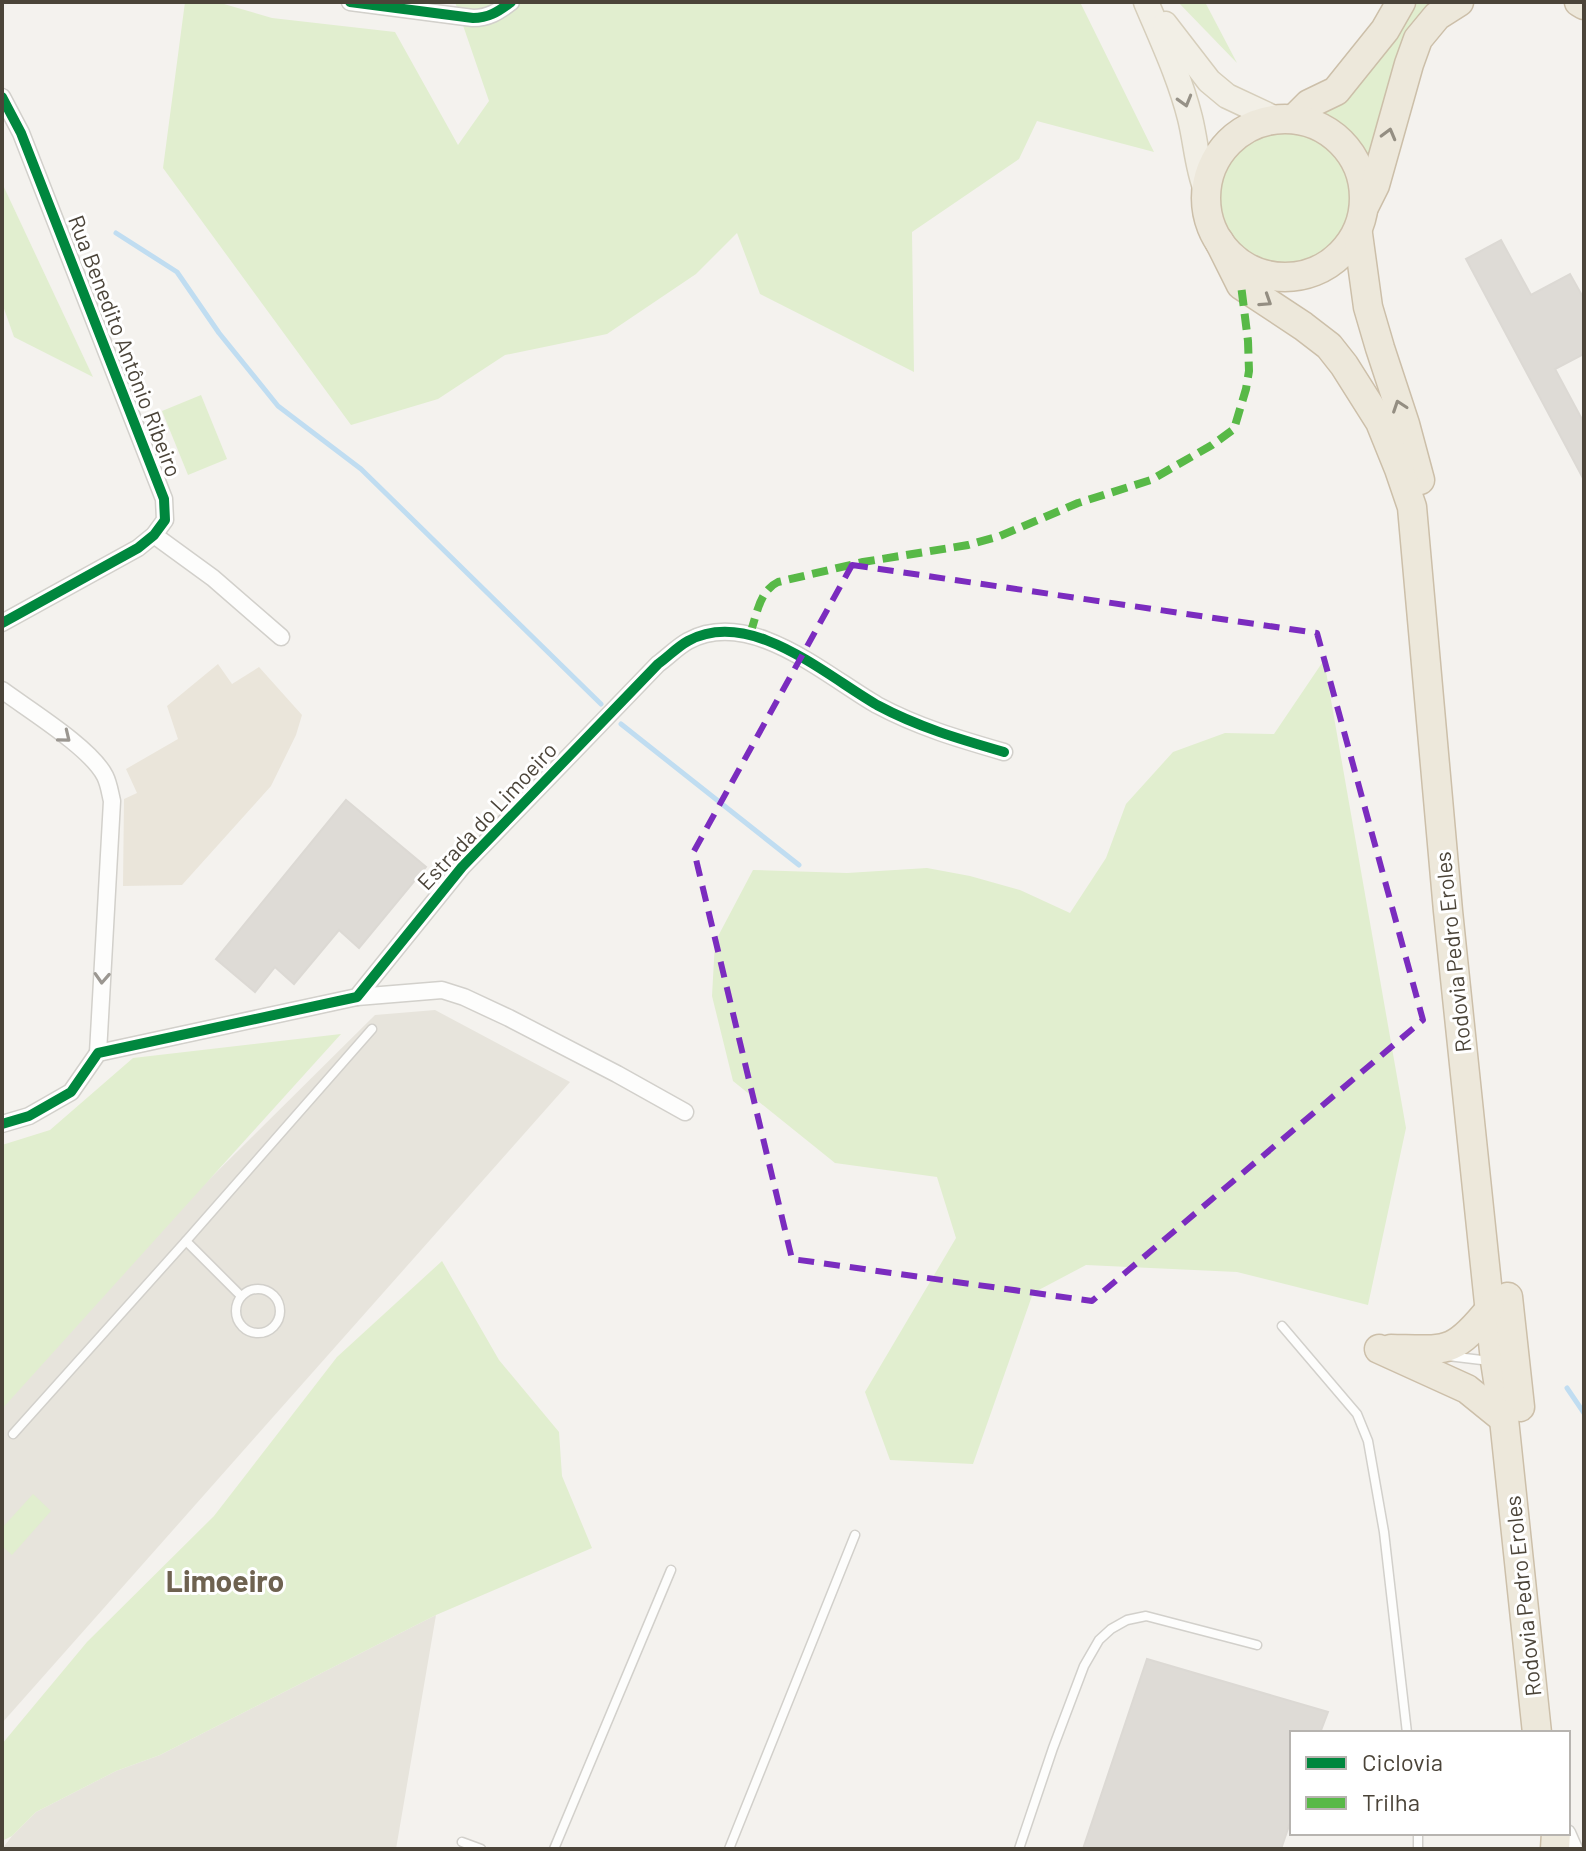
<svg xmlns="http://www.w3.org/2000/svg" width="1586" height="1851" font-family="Barlow,sans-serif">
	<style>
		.residential { fill: #e7e4dc }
		.education { fill: #eae5da }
		.green { fill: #e1eecf }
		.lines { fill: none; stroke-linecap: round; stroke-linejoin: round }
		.stream { stroke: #c0ddf1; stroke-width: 5 }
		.building { fill: #dedbd6; stroke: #dcd9d4; stroke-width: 2 }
		.lane-casing { stroke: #d2d0cb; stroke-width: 11 }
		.street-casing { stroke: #d2d0cb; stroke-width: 19 }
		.primary-casing { stroke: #d6cebb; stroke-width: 27 }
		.highway-casing { stroke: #ccbfa9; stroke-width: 31 }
		.lane { stroke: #fdfdfc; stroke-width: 8 }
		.street { stroke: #fdfdfc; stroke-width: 16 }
		.primary { stroke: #f2efe6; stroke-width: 24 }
		.highway { stroke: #ede8db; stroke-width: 28 }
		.quiet { stroke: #58b947; stroke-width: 8; stroke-dasharray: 16 8; stroke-linecap: butt }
		.cycleway-casing { stroke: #fff; stroke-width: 15 }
		.cycleway { stroke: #00873e; stroke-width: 10 }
		.oneway { stroke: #969187 }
		.oneway2 { stroke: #948e82 }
		.oneway3 { stroke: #9b9791 }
		.marked { fill: none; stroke: #7b2cbf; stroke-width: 6; stroke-dasharray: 16 10; stroke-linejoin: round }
		.labels { text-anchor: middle; stroke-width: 6; stroke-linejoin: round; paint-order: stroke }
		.street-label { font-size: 22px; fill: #4b4439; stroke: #fff }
		.district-label { font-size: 30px; font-weight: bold; fill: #6e6250; stroke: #fff }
	</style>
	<rect width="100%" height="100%" fill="#f4f2ee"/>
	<!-- residential -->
	<g class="residential">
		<polygon points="435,1010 570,1082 2,1723 2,1385 375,1015"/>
		<polygon points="436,1615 396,1849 2,1849 12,1836 36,1812 116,1771 160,1755"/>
	</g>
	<!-- education -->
	<polygon class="education" points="218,664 232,684 259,667 302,715 296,735 271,786 182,885 123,886 124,799 137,793 126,769 178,739 167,706"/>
	<!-- green -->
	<g class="green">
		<polygon points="185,2 217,2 272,18 395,32 458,145 489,101 455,2 1080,2 1154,152 1037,121 1019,159 912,232 914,372 760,294 737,233 696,274 607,334 505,355 438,399 351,425 163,168"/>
		<polygon points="1178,2 1205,2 1237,63"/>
		<polygon points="1414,2 1438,2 1371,163 1350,131 1321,111"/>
		<circle cx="1285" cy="198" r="65"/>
		<polygon points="2,183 93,377 14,337 2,303"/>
		<polygon points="201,395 227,459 188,475 162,411"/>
		<polygon points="1324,660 1406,1128 1368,1305 1237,1272 1086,1265 1033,1293 973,1464 890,1460 865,1392 956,1238 937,1177 835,1163 733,1081 712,996 715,942 753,870 847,873 927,868 970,876 1020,890 1070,913 1106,858 1126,804 1173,752 1225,733 1274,734"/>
		<polygon points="341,1034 2,1409 2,1145 50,1130 133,1058"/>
		<polygon points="442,1261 499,1360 559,1432 562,1476 592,1548 436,1615 160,1755 116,1771 36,1812 12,1836 2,1841 2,1744 87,1642 214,1516 337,1357"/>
		<polygon points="33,1494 51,1511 12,1555 2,1546 2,1528"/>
	</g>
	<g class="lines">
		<!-- stream -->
		<g class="stream">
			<polyline points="116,233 177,272 219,333 278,406 361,469 601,704"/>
			<polyline points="621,724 799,865"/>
			<polyline points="1567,1388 1584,1413"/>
		</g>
	</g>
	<!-- building -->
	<g class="building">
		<polygon points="1501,240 1531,295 1570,274 1584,299 1584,354 1555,369 1584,423 1584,480 1466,259"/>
		<polygon points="346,800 426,867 359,948 339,930 294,984 275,967 255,992 216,959"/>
		<polygon points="1147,1659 1328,1712 1320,1733 1292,1733 1292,1817 1281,1849 1083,1849"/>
	</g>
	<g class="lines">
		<!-- lane casing -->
		<g class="lane-casing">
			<g id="lane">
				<polyline points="186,1241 241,1296"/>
				<circle cx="258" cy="1311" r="22"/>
				<polyline points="1282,1326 1357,1414 1368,1441 1384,1532 1407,1733"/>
				<polyline points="1448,1356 1490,1361"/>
				<polyline points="13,1434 186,1241 372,1029"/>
				<polyline points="1418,1833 1418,1849"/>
				<polyline points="462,1842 481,1849"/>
				<polyline points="554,1849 671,1570"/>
				<polyline points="729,1849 855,1535"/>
				<polyline points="1019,1849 1053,1748 1084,1666 1099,1640 1111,1629 1127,1620 1146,1616 1257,1645"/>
			</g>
		</g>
		<!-- street casing -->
		<g class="street-casing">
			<g id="street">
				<path d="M350,2L473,18C488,18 498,12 511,2"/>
				<polyline points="2,97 21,133 164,499 165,520 154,535 138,548 2,623"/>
				<polyline points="154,535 213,578 281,637"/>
				<path d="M2,690C29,710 91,748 105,776C109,784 110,793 112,801L98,1053"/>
				<polyline points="357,997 442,990 464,997 509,1018 617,1074 685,1112"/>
				<path d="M2,1124L29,1116L71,1092L98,1053L357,997L462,867L658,664C668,657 677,647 688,641C750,607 825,675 877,705C918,727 959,739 1004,752"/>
				<polyline points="1567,1833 1574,1849"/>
			</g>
		</g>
		<!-- primary casing -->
		<g class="primary-casing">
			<g id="primary">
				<path d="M1146,2C1162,40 1180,78 1190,118C1196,142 1197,167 1206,190"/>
				<polyline points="1165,24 1209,81 1227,96 1276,119"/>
			</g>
		</g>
		<!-- highway casing -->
		<g class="highway-casing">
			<g id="highway">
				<polyline points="1579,2 1584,5"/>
				<polyline points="1294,119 1309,104 1336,91 1385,30 1401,2"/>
				<circle cx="1285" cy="198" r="79"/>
				<polyline points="1364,207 1375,185 1409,64 1418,39 1437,16 1459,2"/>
				<polyline points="1358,234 1368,307 1380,348 1405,424 1420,480"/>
				<polyline points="1219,241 1241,285 1303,326 1329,346 1344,365 1380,422 1399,469 1412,507 1448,911 1495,1361 1504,1419 1537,1733"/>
				<polyline points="1508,1297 1520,1407"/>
				<polyline points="1379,1349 1467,1389 1504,1419"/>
				<path d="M1391,1349C1447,1350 1453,1355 1490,1309"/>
				<polyline points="1555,1849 1556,1833"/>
			</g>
		</g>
		<!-- lane -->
		<use href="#lane" class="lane"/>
		<!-- street -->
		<use href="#street" class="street"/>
		<!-- primary -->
		<use href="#primary" class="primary"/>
		<!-- highway -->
		<use href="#highway" class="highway"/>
		<!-- quiet -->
		<path class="quiet" d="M750,634C757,615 759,591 778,582L863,562L968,545L1000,536L1078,503L1151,480L1212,445L1234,429L1246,389L1249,371L1248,341L1241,285"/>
		<!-- cycleway casing -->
		<g class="cycleway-casing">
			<g id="cycleway">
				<path d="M350,2L473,18C488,18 498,12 511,2"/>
				<polyline points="2,97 21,133 164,499 165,520 154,535 138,548 2,623"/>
				<path d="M2,1124L29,1116L71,1092L98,1053L357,997L462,867L658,664C668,657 677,647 688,641C750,607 825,675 877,705C918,727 959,739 1004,752"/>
			</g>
		</g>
		<!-- cycleway -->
		<use href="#cycleway" class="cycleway"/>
	</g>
	<!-- one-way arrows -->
	<defs><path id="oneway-chevron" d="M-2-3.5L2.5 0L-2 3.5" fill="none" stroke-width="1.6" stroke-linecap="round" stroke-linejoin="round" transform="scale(2)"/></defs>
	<use class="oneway" href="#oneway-chevron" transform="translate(1185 101) rotate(74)"/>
	<g class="oneway2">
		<use href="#oneway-chevron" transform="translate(1389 134) rotate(-75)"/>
		<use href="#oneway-chevron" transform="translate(1266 301) rotate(33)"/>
		<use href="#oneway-chevron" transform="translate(1399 406) rotate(-109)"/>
	</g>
	<g class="oneway3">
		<use href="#oneway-chevron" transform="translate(65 737) rotate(39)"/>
		<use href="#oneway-chevron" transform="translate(102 978) rotate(93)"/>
	</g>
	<!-- marked area -->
	<path class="marked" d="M852,565L1317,633L1423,1020L1092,1301L792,1259L694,851Z"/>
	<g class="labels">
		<!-- street labels -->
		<g class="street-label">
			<text transform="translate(125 346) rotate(69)" y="8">Rua Benedito Antônio Ribeiro</text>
			<text transform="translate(487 816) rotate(-47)" y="8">Estrada do Limoeiro</text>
			<text transform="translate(1453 952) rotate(-96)" y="8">Rodovia Pedro Eroles</text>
			<text transform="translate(1523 1596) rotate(-96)" y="8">Rodovia Pedro Eroles</text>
		</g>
		<!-- district labels -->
		<g class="district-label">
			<text x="225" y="1592">Limoeiro</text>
		</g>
	</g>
	<!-- border -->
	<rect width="1586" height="1851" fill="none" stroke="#4b4439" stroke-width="8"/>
	<!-- legend -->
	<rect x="1290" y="1731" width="280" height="104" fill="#ffffff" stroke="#b7b4b0" stroke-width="2"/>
	<rect x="1306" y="1757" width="40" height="12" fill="#00873e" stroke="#b7b4b0" stroke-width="2"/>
	<text x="1362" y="1771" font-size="24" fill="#4b4439">Ciclovia</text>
	<rect x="1306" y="1797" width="40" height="12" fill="#58b947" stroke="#b7b4b0" stroke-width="2"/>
	<text x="1362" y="1811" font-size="24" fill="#4b4439">Trilha</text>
</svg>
